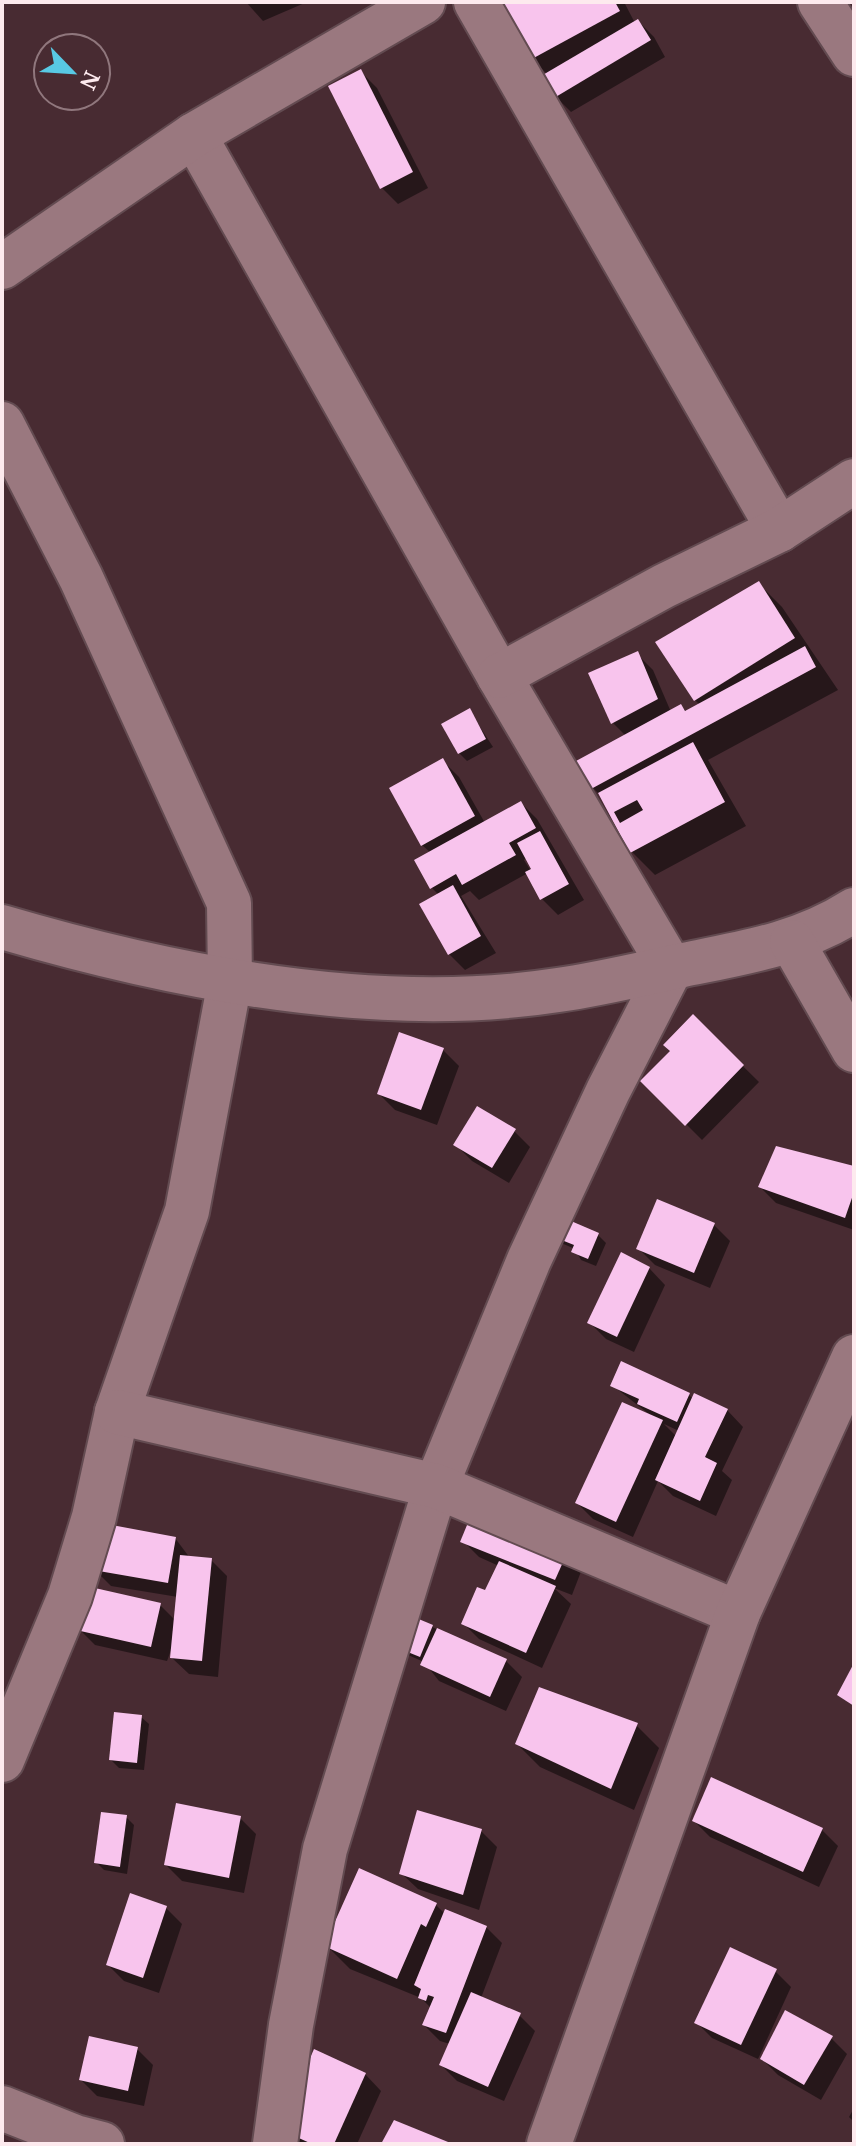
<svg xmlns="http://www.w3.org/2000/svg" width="856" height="2146" font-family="'Noto Serif',serif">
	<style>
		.shadow { fill: #0007; fill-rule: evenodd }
		.building { fill: #f8c4ed; fill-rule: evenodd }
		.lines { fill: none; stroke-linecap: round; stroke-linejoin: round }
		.street-casing { stroke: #634b51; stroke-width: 48 }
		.street { stroke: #9a787f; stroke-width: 44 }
	</style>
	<rect width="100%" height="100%" fill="#482b32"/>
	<!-- shadow -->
	<g class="shadow">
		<polygon points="246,2 307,2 263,21"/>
		<polygon points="501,2 624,2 635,23 638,21 654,37 665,57 571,112 555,96 547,74 532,59"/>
		<polygon points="361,72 377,88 428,188 398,204 382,188"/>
		<polygon points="759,584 782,607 838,690 708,760 746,826 655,875 632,852 604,799 592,787 626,736 613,723 637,654 653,670 671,712 681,706 687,712 700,705 695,700"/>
		<polygon points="469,710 493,747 467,761 459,753"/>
		<path d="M443,761L459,777L485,823L521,803L537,819L584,900L558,915L542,899L528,873L479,900L470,891L461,896L496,953L465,970L449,954L439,895L432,888L431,853L422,845ZM527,857L535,871L532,873L524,860Z"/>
		<polygon points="693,1017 759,1082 702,1140 643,1081 672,1051"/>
		<polygon points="443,1050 459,1066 437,1125 395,1110 379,1094"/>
		<polygon points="514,1131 530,1147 509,1183 472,1161 456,1145"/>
		<polygon points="854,1168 854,1230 776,1203 760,1187"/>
		<polygon points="559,1217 598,1235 606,1243 596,1266 581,1260 575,1249 559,1242"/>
		<polygon points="714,1225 730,1241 710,1288 655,1265 639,1249"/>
		<polygon points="649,1268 665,1285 634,1352 606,1339 590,1323"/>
		<path d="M612,1385L689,1395L694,1400L727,1410L743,1427L722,1471L732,1480L716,1516L673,1496L658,1481L633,1537L593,1519L577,1503L654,1418ZM664,1424L679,1431L677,1437Z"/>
		<polygon points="473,1515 582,1569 572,1595 554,1588 571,1604 542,1668 479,1639 463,1623 486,1593 499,1566 479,1557 463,1541"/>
		<polygon points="175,1538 190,1558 211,1560 227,1576 218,1677 189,1674 172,1658 174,1642 167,1661 95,1645 79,1629 160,1605 176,1621 178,1597 111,1586 95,1570"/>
		<polygon points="432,1627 506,1661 522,1677 506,1711 439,1681 424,1662 399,1651"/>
		<polygon points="141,1717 149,1724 144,1770 119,1768 111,1760"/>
		<polygon points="636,1725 659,1748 634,1810 540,1767 517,1744"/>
		<polygon points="126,1817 134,1825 127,1874 104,1870 96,1862"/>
		<polygon points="240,1818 256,1834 244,1893 182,1881 166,1865"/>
		<polygon points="694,1821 822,1830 838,1846 819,1887 710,1837"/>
		<polygon points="481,1831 497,1847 479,1910 418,1889 401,1873"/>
		<polygon points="436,1905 445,1914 486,1927 502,1943 481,1998 519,2015 535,2031 504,2101 457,2081 441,2065 450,2044 440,2041 424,2025 431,2008 421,1998 350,1969 327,1946"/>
		<polygon points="166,1908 182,1924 159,1993 124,1981 108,1965"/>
		<polygon points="775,1971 791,1987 758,2059 712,2038 696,2022"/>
		<polygon points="831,2038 847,2054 821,2100 778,2075 762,2059"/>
		<polygon points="137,2049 153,2065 144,2106 97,2096 81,2080"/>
		<polygon points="365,2074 381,2091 357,2144 297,2144 281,2128"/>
		<polygon points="854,2108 854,2122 849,2117"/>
	</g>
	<!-- building -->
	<g class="building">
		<polygon points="499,2 615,2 620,11 530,60"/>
		<polygon points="638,19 651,40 554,98 541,76"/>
		<polygon points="361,69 413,172 380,189 328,86"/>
		<polygon points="759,581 795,638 694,701 655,642"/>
		<polygon points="805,646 816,667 591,789 576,761 681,704 685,711"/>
		<polygon points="638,651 658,699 611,724 588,673"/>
		<polygon points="470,708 486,739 458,754 441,724"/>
		<path d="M693,742L725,802L630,853L598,793ZM637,800L643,810L620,823L614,812Z"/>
		<polygon points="443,758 475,816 421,846 389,788"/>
		<polygon points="521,801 536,828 509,843 516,855 462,885 456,874 430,889 414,860"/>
		<polygon points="540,831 569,884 540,900 525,872 531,869 517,843"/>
		<polygon points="453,885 481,936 448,955 419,904"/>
		<polygon points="693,1014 744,1065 685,1126 640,1081 670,1051 663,1045"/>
		<polygon points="399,1032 444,1048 421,1110 377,1094"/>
		<polygon points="477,1106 516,1129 492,1168 453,1145"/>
		<polygon points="776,1146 854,1166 854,1192 845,1218 758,1187"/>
		<polygon points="657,1199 715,1223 694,1273 636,1249"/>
		<polygon points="557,1215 599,1233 588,1259 571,1252 574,1245 549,1235"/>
		<polygon points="621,1252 650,1267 617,1337 587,1323"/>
		<polygon points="621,1361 690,1393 677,1422 637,1404 639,1399 610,1386"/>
		<polygon points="694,1393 728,1409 705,1457 717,1463 700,1501 655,1480"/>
		<polygon points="622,1402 663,1420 616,1522 575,1503"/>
		<polygon points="472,1513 568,1551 555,1580 460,1542"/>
		<polygon points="101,1523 176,1537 168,1583 93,1570"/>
		<polygon points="180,1555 212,1558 202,1661 170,1658"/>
		<polygon points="499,1561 556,1586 526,1653 461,1624 477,1587 485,1590"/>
		<polygon points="86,1586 161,1603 151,1647 76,1630"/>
		<polygon points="402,1612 433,1625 420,1657 388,1644"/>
		<polygon points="437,1628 507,1659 490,1697 420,1665"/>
		<polygon points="854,1663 854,1706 837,1695"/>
		<polygon points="539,1687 638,1723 611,1789 515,1744"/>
		<polygon points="114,1712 142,1715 137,1763 109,1760"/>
		<polygon points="711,1777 823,1828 803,1872 692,1821"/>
		<polygon points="176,1803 241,1816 229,1878 164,1865"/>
		<polygon points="417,1810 482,1829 463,1895 399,1874"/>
		<polygon points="101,1812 127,1815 120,1867 94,1863"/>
		<polygon points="359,1868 437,1903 426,1927 421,1924 397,1979 324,1946"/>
		<polygon points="130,1893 167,1906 143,1978 106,1965"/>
		<polygon points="445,1909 487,1926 446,2033 422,2025 434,1997 428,1995 426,2001 418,1998 421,1989 414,1985"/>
		<polygon points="730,1947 777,1969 741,2045 694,2023"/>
		<polygon points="471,1992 521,2013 488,2087 439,2065"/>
		<polygon points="785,2010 833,2036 804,2085 760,2059"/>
		<polygon points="89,2036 138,2047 128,2091 79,2080"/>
		<polygon points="314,2049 366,2073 334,2144 312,2144 279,2129"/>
		<polygon points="394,2120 453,2144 381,2144"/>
	</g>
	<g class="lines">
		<!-- street casing -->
		<g class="street-casing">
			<g id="street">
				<polyline points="476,2 779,530"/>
				<polyline points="820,2 854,54"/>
				<polyline points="194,135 499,676 671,968 608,1091 529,1260 436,1486 325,1849 291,2025 275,2144"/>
				<polyline points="2,267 194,135 423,2"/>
				<polyline points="2,424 81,578 229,903 230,981 187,1211 117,1412 94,1517 70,1596 2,1760"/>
				<polyline points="499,676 664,586 779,530 854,481"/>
				<path d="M2,927C175,978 378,1018 558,990C600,984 641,974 683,965C743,953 801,944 854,910"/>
				<polyline points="792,942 854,1050"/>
				<polyline points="117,1412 436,1486 738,1613"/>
				<polyline points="2,2108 75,2137 102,2144"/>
				<polyline points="549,2144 738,1613 854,1357"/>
			</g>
		</g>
		<!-- street -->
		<use href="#street" class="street"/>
	</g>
	<!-- border -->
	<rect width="856" height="2146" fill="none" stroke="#fdeaee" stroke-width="8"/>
	<!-- north arrow -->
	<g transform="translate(72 72) rotate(115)"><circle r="38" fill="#482b32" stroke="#90777d" stroke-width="2"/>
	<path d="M0-6L14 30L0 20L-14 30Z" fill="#58c9e4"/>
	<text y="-12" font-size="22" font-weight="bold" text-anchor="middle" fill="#fdeaee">N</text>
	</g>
</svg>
